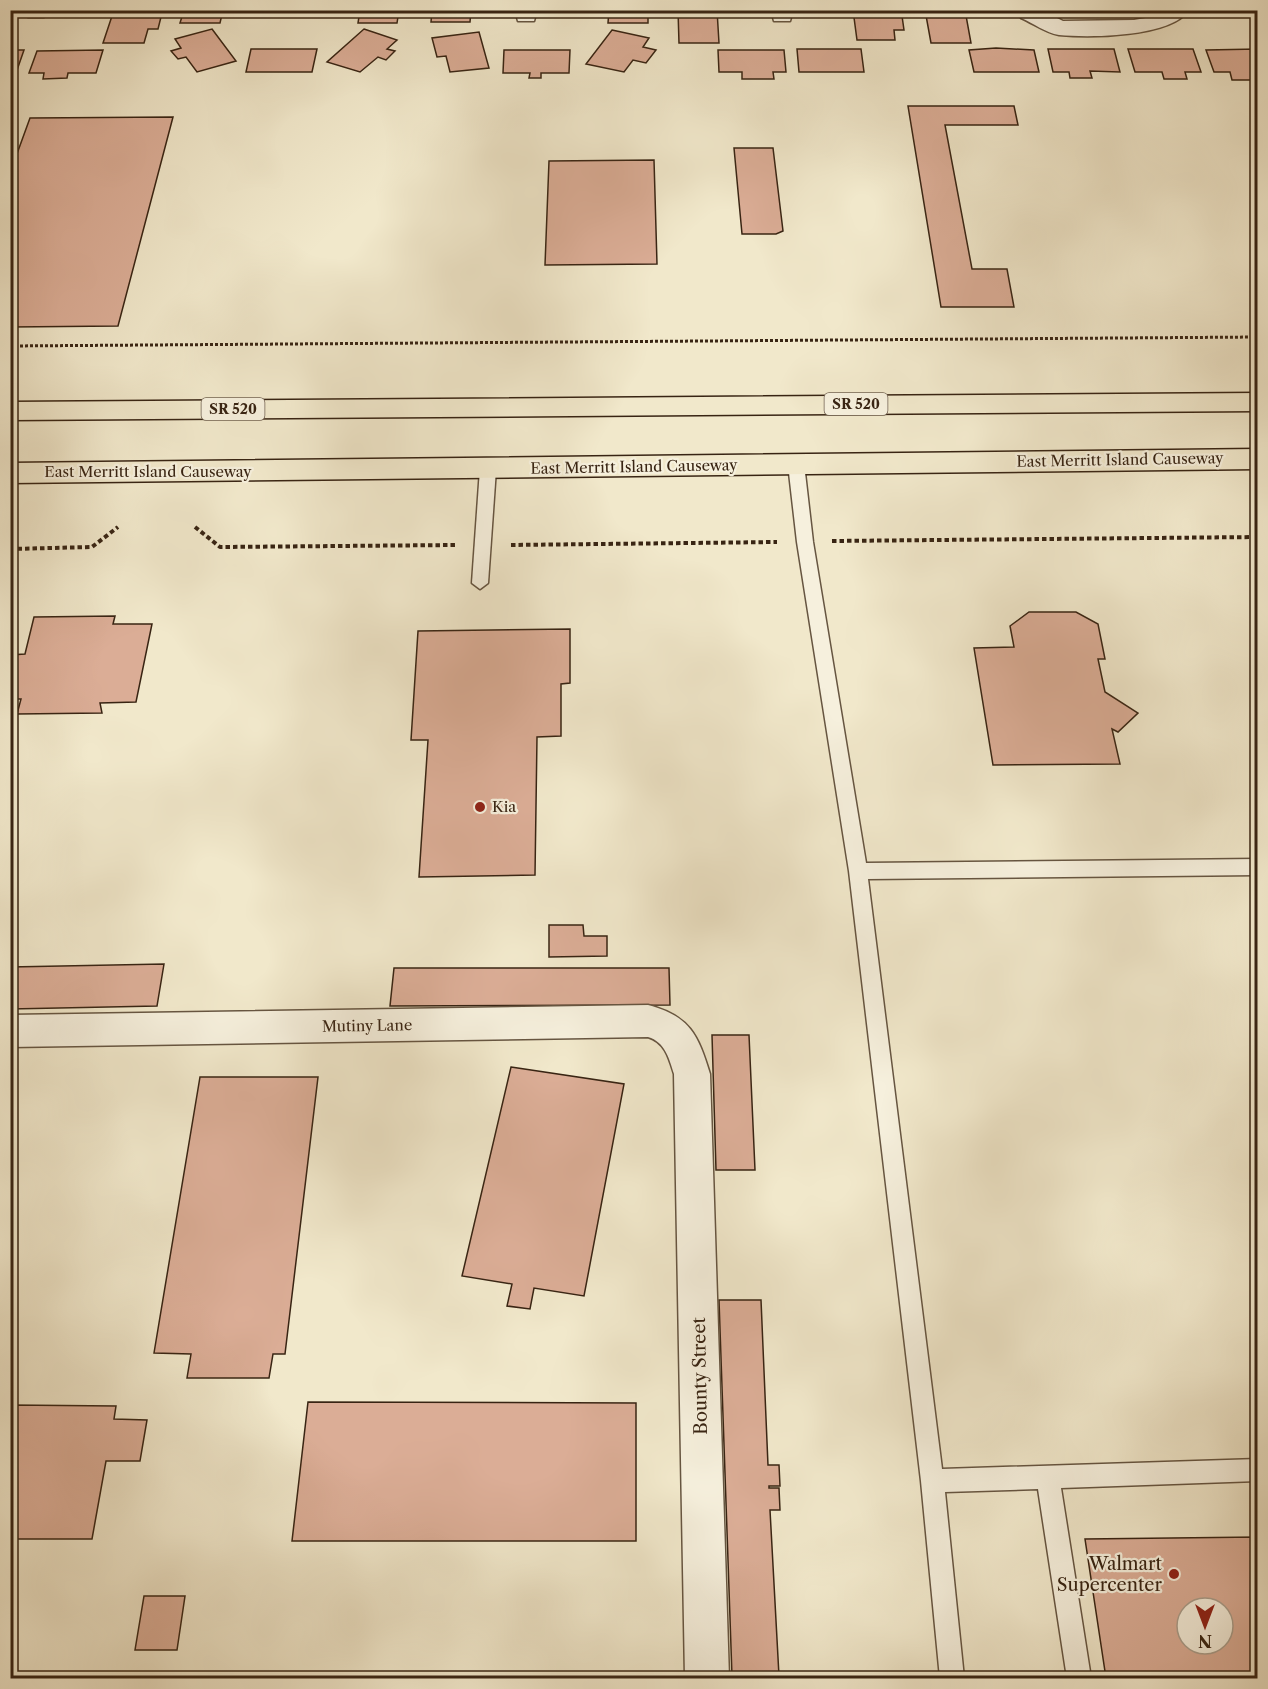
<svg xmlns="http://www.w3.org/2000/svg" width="1268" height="1689" font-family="'Libre Caslon Text',serif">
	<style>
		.building { fill: #dbad96; stroke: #382413; stroke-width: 1.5; fill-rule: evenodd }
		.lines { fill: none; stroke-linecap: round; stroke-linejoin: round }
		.lane-casing { stroke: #665541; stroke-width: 3 }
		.street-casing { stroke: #665541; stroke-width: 3 }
		.primary-casing { stroke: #382413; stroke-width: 3 }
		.path-far1 { stroke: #382413; stroke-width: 3; stroke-dasharray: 3 2; stroke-linecap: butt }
		.path { stroke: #382413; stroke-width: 4; stroke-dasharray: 4.5 3; stroke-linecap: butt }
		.lane { fill: #f6f0dd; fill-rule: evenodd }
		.street { fill: #f6f0dd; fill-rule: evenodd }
		.primary { fill: #f1e8cb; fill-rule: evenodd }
		.poi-dot { fill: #8f2418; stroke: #f6f0dd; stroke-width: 2 }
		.labels { text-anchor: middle; stroke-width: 4.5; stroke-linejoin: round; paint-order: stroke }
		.shield { fill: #f6f0dd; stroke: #716150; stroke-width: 1.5 }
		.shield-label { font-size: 14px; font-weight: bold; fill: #382413 }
		.street-label { font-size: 15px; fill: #382413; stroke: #f6f0dd }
		.poi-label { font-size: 15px; fill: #382413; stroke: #f6f0dd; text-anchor: start }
		.near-street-label { font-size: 18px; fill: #382413; stroke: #f6f0dd }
		.near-poi-label { font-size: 18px; fill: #382413; stroke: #f6f0dd; text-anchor: end }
	</style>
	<rect width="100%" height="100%" fill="#f1e8cb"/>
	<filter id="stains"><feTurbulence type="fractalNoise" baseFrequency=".00333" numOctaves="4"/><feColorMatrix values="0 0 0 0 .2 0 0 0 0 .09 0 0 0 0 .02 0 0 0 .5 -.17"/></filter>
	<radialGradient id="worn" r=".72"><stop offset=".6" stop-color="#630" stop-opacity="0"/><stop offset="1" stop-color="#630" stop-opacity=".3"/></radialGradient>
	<!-- building -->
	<g class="building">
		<polygon points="114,10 153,10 151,17 161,17 158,29 148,29 144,43 103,43"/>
		<polygon points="184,10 223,10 220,23 180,23"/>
		<polygon points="360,10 399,10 397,23 358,23"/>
		<polygon points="432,10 471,10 470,22 431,22"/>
		<polygon points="609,10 648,10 648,23 608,23"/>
		<polygon points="678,10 717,10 719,43 679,43"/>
		<polygon points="853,10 890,10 891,16 902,16 904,30 894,30 895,40 857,40"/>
		<polygon points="925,10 965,10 971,43 931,43"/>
		<polygon points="212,29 236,61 197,72 186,57 178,59 171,51 181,48 175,39"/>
		<polygon points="364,29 397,40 387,49 395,51 386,60 378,57 360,72 327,62"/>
		<polygon points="612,30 649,38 643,47 656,50 646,63 633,60 624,72 586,64"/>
		<polygon points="479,32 489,68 450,72 446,56 437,57 432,38"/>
		<polygon points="996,48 1034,50 1039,72 974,72 969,50"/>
		<polygon points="251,49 317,49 312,72 246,72"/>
		<polygon points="797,49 861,49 864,72 799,72"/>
		<polygon points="1048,49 1114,49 1120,72 1090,71 1092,78 1070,78 1069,72 1053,72"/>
		<polygon points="1128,49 1193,49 1201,72 1185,72 1187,79 1164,79 1162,72 1135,72"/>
		<polygon points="1258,49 1258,72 1255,72 1258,80 1232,80 1230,72 1214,72 1206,50"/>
		<polygon points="10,50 24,50 16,73 10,73"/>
		<polygon points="103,50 96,73 68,73 67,78 43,79 44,73 29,73 37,51"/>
		<polygon points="504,50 570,50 569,73 541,73 541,78 529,78 530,73 503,73"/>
		<polygon points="718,50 784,50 786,72 773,72 774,79 742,79 742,72 719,72"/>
		<polygon points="908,106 1014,106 1018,125 945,125 972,269 1007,269 1014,307 941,307"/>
		<polygon points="173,117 118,326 10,327 10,173 30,118"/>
		<polygon points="734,148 773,148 783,231 776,234 742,234"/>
		<polygon points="654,160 657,264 545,265 549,161"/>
		<polygon points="1029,612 1076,612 1098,624 1105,659 1098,659 1105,692 1138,713 1118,732 1112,729 1120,764 993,765 974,648 1014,647 1010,626"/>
		<polygon points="115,616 113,624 152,624 136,702 100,703 102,713 17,714 21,699 10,699 10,655 25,654 34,617"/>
		<polygon points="570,629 570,683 561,684 561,736 537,737 535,875 419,877 428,740 411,740 418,631"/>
		<polygon points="549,925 583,925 584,936 607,936 607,956 549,957"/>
		<polygon points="164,964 157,1006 10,1009 10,967"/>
		<polygon points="394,968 669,968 670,1005 390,1006"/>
		<polygon points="712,1035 749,1035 755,1170 716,1170"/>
		<polygon points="511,1067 624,1084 584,1296 534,1288 530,1309 507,1306 512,1284 462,1276"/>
		<polygon points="200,1077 318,1077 285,1354 273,1354 269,1378 187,1378 191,1354 154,1353"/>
		<polygon points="719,1300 761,1300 768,1465 779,1465 780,1486 769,1486 769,1488 779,1488 780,1510 770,1510 779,1676 732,1676"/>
		<polygon points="308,1402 636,1403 636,1541 292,1541"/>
		<polygon points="10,1405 116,1406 114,1419 147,1420 140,1461 106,1461 92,1539 10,1539"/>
		<path d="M1258,1537V1678H1106L1085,1539ZM1187,1608H1223V1644H1187Z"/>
		<polygon points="144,1596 185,1596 177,1650 135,1650"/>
	</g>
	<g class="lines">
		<!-- lane casing -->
		<g class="lane-casing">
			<g id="lane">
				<polygon points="796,459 804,464 813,542 866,863 1258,859 1258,875 868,879 942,1469 1258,1459 1258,1481 1061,1488 1091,1678 1067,1678 1038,1489 945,1492 964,1678 940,1678 921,1481 849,871 797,542 788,464"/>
				<polygon points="488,464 496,469 488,583 480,589 472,583 480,469"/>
			</g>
		</g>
		<!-- street casing -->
		<g class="street-casing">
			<g id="street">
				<polygon points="26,10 48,10 44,17 28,17"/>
				<polygon points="515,10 537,10 534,21 518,21"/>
				<polygon points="771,10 793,10 790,21 774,21"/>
				<path d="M1018,10H1041L1063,21L1134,20L1157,16L1164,10L1188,11C1170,37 1090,38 1059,35C1046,33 1033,23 1021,18Z"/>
				<path d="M648,1005C690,1016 698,1035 710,1074L729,1678H685L674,1074C669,1058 665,1042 648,1037L10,1047V1015Z"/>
			</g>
		</g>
		<!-- primary casing -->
		<g class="primary-casing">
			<g id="primary">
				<polygon points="1258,393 1258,411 10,420 10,402"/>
				<polygon points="1258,449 1258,469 10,483 10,463"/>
			</g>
		</g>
		<!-- path-far1 -->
		<polyline class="path-far1" points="10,346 1258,337"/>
		<!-- path -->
		<g class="path">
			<polyline points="195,527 220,547 456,545"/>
			<polyline points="832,541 1258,537"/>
			<polyline points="511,545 777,542"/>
			<polyline points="10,549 92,547 118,527"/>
		</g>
		<!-- lane -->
		<use href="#lane" class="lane"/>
		<!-- street -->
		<use href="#street" class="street"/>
		<!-- primary -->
		<use href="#primary" class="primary"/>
	</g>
	<!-- markers -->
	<g class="poi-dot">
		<circle cx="480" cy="807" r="6"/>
		<circle cx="1174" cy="1574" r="6"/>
	</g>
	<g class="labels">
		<!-- shield labels -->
		<g class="shield">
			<rect x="824.5" y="393" width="63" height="22" rx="4.5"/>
			<rect x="201.5" y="398" width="63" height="22" rx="4.5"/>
		</g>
		<g class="shield-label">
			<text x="856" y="409">SR 520</text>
			<text x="233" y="414">SR 520</text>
		</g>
		<!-- street labels -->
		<g class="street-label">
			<text transform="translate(1120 460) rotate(-1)" y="5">East Merritt Island Causeway</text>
			<text transform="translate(634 467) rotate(-1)" y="5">East Merritt Island Causeway</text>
			<text x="148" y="477">East Merritt Island Causeway</text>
			<text transform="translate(367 1026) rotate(-1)" y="5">Mutiny Lane</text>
		</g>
		<!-- poi labels -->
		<g class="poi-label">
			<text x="492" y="812">Kia</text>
		</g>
		<!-- near-street labels -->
		<g class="near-street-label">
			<text transform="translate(700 1376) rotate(-91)" y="6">Bounty Street</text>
		</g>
		<!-- near-poi labels -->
		<g class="near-poi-label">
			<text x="1162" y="1570">Walmart<tspan x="1162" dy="21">Supercenter</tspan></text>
		</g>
	</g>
	<!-- margin -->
	<rect width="1268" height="1689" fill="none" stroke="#f1e8cb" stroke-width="36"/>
	<rect x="12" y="12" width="1244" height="1665" fill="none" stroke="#382413" stroke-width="3"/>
	<rect x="18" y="18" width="1232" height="1653" fill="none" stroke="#382413" stroke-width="1.5"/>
	<!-- north arrow -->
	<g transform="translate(1205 1626) rotate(180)"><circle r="28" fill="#f6f0dd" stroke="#aa9e8c" stroke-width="1.5"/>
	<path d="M0-4.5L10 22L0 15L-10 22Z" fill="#8f2418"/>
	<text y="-9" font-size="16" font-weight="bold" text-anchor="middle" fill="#382413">N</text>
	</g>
	<rect width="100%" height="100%" filter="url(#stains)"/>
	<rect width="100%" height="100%" fill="url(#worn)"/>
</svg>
